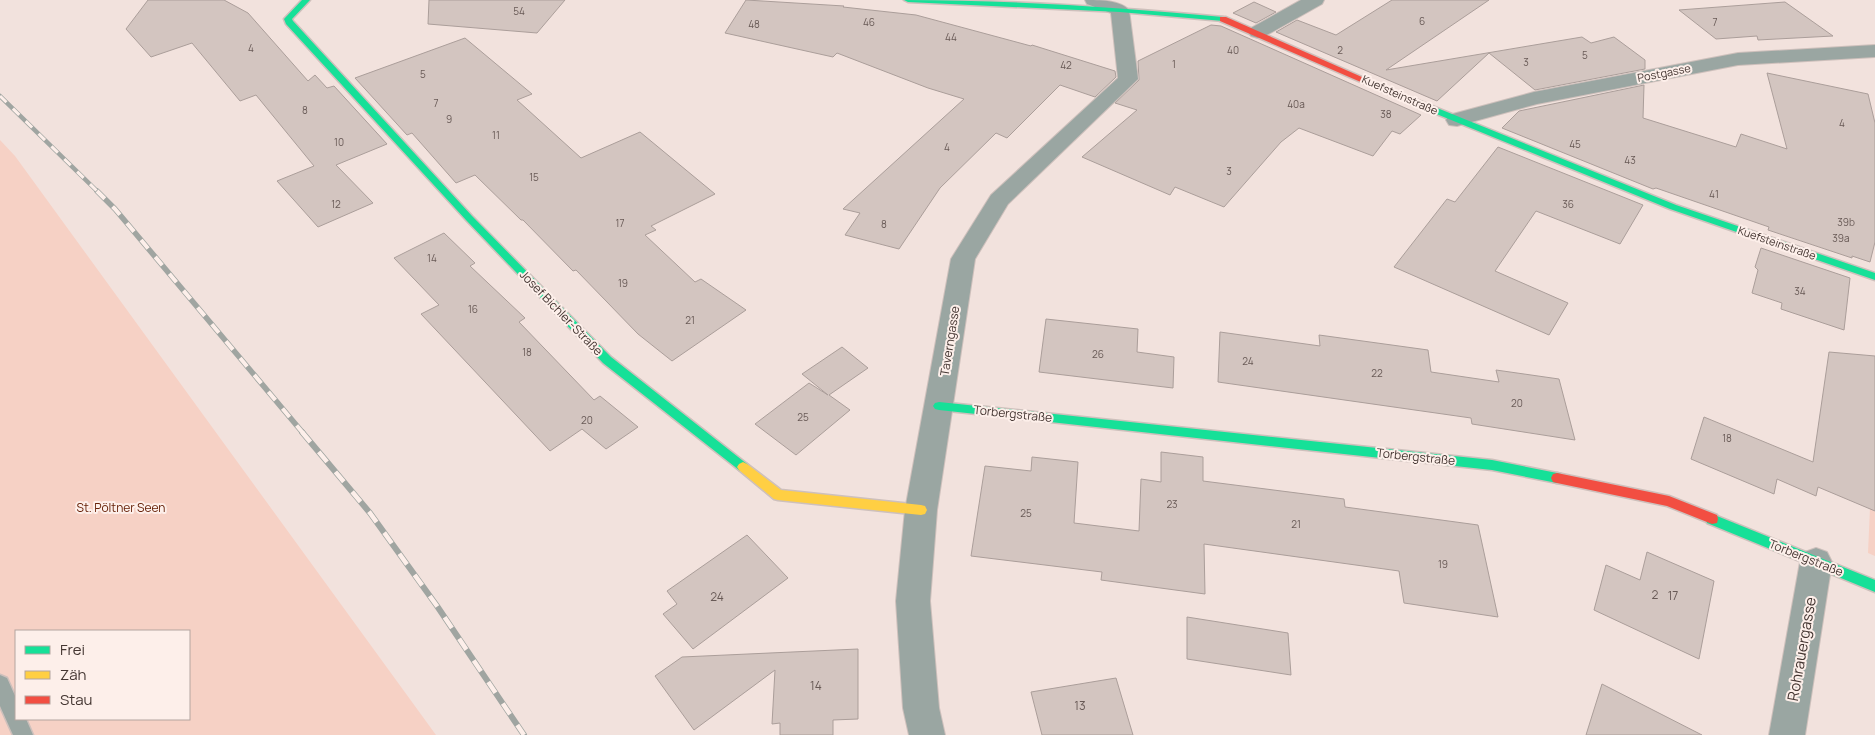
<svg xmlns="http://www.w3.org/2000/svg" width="1875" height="735" font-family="Manrope,sans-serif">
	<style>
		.green { fill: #f6d1c5; fill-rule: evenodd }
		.building { fill: #d3c5c0; stroke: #ab9e9a }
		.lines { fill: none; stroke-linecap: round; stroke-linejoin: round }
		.lane-casing { stroke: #cec0bc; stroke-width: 3 }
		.street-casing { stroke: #cec0bc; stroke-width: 2 }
		.fast-casing { stroke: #cec0bc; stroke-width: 3 }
		.slow-casing { stroke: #cec0bc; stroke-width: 3 }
		.jam-casing { stroke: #cec0bc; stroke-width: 3 }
		.lane { fill: #9aa6a2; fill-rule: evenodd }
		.street { fill: #9aa6a2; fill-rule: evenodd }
		.fast { fill: #16e098; fill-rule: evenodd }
		.slow { fill: #ffcf43; fill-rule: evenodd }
		.jam { fill: #f24e42; fill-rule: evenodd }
		.rail-far2-casing { stroke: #a0a5a1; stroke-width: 4.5 }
		.rail-far1-casing { stroke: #a0a5a1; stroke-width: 5.5 }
		.rail-casing { stroke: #a0a5a1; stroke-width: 6 }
		.rail-far2 { stroke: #fdefea; stroke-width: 3; stroke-dasharray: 9; stroke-linecap: butt }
		.rail-far1 { stroke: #fdefea; stroke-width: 4; stroke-dasharray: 11; stroke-linecap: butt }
		.rail { stroke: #fdefea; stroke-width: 4.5; stroke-dasharray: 13; stroke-linecap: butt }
		.labels { text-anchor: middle; stroke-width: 4; stroke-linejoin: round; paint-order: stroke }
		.number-label { font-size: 10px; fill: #685a56 }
		.far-street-label { font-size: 11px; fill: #443632; stroke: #fdefea }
		.street-label { font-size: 12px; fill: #443632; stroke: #fdefea }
		.park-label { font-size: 12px; fill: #672209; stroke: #fdefea }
		.near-number-label { font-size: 12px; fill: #685a56 }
		.near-street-label { font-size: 15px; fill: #443632; stroke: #fdefea }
	</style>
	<rect width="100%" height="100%" fill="#f2e2dd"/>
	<!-- green -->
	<g class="green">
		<path d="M0,140L15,156L436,735H0ZM16,631H189V719H16Z"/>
		<polygon points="1875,395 1875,556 1868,553"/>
	</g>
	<!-- building -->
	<g class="building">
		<polygon points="148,0 224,0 248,13 308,81 315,75 327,88 334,86 387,144 336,165 373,203 318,227 277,181 314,166 256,95 240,101 192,43 151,57 126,29"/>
		<polygon points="429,0 565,0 537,33 428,24"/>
		<polygon points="746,0 844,6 843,7 916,15 1031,46 1032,45 1115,71 1116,77 1095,97 1060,85 1007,138 996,133 940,188 899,249 845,235 860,213 843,209 964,99 928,88 837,53 833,57 725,33"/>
		<polygon points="1392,0 1489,0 1386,70 1582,37 1591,43 1614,37 1645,60 1645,69 1535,90 1489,53 1437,101 1276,32 1297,20 1336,35"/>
		<polygon points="1254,2 1276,12 1256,23 1233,13"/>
		<polygon points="1785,2 1833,36 1758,40 1757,36 1716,39 1679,10"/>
		<polygon points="1211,25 1221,26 1421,115 1400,134 1392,131 1373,156 1299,128 1281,142 1224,207 1175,187 1170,195 1082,157 1137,110 1115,103 1139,80 1138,61"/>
		<polygon points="465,38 532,94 517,100 581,158 640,132 715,194 651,226 656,230 645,235 695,282 701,279 746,310 672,361 638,334 576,270 573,271 523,220 521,220 475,175 456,183 412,133 407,135 355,78"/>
		<polygon points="1767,73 1868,94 1875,123 1875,242 1870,262 1852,256 1852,258 1768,230 1769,227 1656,188 1653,189 1502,128 1519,111 1644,85 1643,118 1736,147 1741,134 1787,149"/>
		<polygon points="1498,147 1643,205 1620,244 1536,211 1495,271 1568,303 1549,335 1394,267 1447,199 1455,202"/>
		<polygon points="444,233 475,263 470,266 525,318 519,322 594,400 600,396 638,427 606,449 582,429 550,451 421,314 439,305 394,258"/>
		<polygon points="1761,248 1850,278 1844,330 1781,309 1782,303 1752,293 1758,270 1755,267"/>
		<polygon points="1046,319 1138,329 1137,352 1174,357 1173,388 1039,372"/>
		<polygon points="1220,332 1320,346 1319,335 1428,350 1431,372 1499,382 1496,370 1559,379 1575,440 1472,424 1471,418 1218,382"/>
		<polygon points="842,347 868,368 829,395 850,410 796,455 755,424 809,383 828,395 802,374"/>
		<polygon points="1829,352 1875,356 1875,511 1818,487 1816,496 1777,479 1774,494 1691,459 1704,417 1813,462"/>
		<polygon points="1161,452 1203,457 1203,481 1344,499 1345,507 1478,525 1498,617 1404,603 1399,571 1204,544 1205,594 1101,580 1102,572 971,556 985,466 1031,471 1032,457 1078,462 1074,523 1139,531 1141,479 1161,482"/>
		<polygon points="747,535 788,578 693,649 663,614 677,604 667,591"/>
		<polygon points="1647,552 1714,581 1699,659 1594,610 1606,565 1640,580"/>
		<polygon points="1187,617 1288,633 1291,675 1187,659"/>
		<polygon points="858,649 858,719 833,720 833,735 780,735 780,723 772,724 775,670 694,730 655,676 682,657"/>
		<polygon points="1116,678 1133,735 1042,735 1031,692"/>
		<polygon points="1602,684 1702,735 1586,735"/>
	</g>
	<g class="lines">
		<!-- lane casing -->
		<g class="lane-casing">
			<polygon id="lane" points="0,675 7,678 16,698 16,719 26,719 33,735 13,735 0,706"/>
		</g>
		<!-- street casing -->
		<g class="street-casing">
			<g id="street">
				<path d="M1085,0C1099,0 1120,0 1129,10L1138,79L1008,204L975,259L937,510L930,601L939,708L945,735H909L903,708L896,601L905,510L951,259L991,195L1118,78L1111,13L1087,4Z"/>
				<polygon points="1301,0 1324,0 1322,4 1265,36 1258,38 1251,36 1248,32 1251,28"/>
				<polygon points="1875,45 1875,57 1738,65 1537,104 1457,126 1449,125 1446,120 1449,115 1534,92 1738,53"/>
				<polygon points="1816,548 1827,552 1832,562 1805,735 1769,735 1800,562 1805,552"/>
			</g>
		</g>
		<!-- fast casing -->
		<g class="fast-casing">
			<g id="fast">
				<polygon points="302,0 310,0 292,19 293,21 472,216 611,357 747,464 749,467 747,470 743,472 739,470 603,363 466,220 286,24 284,19"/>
				<path d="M904,0C1011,0 1117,7 1223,17L1227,19L1223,21L1120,12L908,2Z"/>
				<polygon points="1410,97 1676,205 1875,273 1875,280 1670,209 1407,102 1406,100"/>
				<polygon points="939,402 1492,460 1557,473 1561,474 1563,478 1561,482 1557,483 1492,470 939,410 935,409 933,406 935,403"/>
				<polygon points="1712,514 1875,580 1875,592 1707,523 1706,519 1707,515"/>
			</g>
		</g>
		<!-- slow casing -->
		<g class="slow-casing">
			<polygon id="slow" points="743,462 747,464 781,490 921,505 925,506 927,510 925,514 921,515 778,500 774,499 739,470 737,467 739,464"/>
		</g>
		<!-- jam casing -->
		<g class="jam-casing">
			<g id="jam">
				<polygon points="1220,17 1226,17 1414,100 1410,103 1407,102 1220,21"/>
				<polygon points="1557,473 1669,496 1717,515 1718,519 1717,523 1712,524 1667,506 1557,483 1553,482 1551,478 1553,474"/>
			</g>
		</g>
		<!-- lane -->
		<use href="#lane" class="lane"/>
		<!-- street -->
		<use href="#street" class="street"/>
		<!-- fast -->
		<use href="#fast" class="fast"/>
		<!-- slow -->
		<use href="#slow" class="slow"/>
		<!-- jam -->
		<use href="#jam" class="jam"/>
		<!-- rail-far2 casing -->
		<g class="rail-far2-casing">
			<polyline id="rail-far2" points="0,96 98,192"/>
		</g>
		<!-- rail-far1 casing -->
		<g class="rail-far1-casing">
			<polyline id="rail-far1" points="97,191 115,209 303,433"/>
		</g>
		<!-- rail casing -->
		<g class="rail-casing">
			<polyline id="rail" points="302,432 370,513 437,606 524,735"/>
		</g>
		<!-- rail-far2 -->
		<use href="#rail-far2" class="rail-far2"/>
		<!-- rail-far1 -->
		<use href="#rail-far1" class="rail-far1"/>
		<!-- rail -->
		<use href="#rail" class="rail"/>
	</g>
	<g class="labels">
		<!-- number labels -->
		<g class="number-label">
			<text x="519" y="15">54</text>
			<text x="1422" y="25">6</text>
			<text x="869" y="26">46</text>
			<text x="1715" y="26">7</text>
			<text x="754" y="28">48</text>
			<text x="951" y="41">44</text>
			<text x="251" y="52">4</text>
			<text x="1233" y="54">40</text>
			<text x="1340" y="54">2</text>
			<text x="1585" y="59">5</text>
			<text x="1526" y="66">3</text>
			<text x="1174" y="68">1</text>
			<text x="1066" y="69">42</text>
			<text x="423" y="78">5</text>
			<text x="436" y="107">7</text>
			<text x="1296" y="108">40a</text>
			<text x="305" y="114">8</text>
			<text x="1386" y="118">38</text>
			<text x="449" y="123">9</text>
			<text x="1842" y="127">4</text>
			<text x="496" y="139">11</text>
			<text x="339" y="146">10</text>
			<text x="1575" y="148">45</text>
			<text x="947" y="151">4</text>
			<text x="1630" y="164">43</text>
			<text x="1229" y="175">3</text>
			<text x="534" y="181">15</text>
			<text x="1714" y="198">41</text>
			<text x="336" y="208">12</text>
			<text x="1568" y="208">36</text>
			<text x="1846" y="226">39b</text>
			<text x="620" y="227">17</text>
			<text x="884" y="228">8</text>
			<text x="1841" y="242">39a</text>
			<text x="432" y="262">14</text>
			<text x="623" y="287">19</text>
			<text x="1800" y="295">34</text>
			<text x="473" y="313">16</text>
			<text x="690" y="324">21</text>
			<text x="527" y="356">18</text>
			<text x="1098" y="358">26</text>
			<text x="1248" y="365">24</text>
			<text x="1377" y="377">22</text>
			<text x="1517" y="407">20</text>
			<text x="803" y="421">25</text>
			<text x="587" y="424">20</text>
			<text x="1727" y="442">18</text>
			<text x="1172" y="508">23</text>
			<text x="1026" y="517">25</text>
			<text x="1296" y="528">21</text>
			<text x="1443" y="568">19</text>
		</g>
		<!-- far-street labels -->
		<g class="far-street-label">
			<text transform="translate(1664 73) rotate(-11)" y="4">Postgasse</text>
			<text transform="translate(1400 95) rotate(24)" y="4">Kuefsteinstraße</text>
			<text transform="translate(1777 243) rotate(19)" y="4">Kuefsteinstraße</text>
		</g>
		<!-- street labels -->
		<g class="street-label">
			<text transform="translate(561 313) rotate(46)" y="4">Josef Bichler-Straße</text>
			<text transform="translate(950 341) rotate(-81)" y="4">Taverngasse</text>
			<text transform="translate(1013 414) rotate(6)" y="4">Torbergstraße</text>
			<text transform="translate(1416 457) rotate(6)" y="4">Torbergstraße</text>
			<text transform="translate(1806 558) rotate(22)" y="4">Torbergstraße</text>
		</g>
		<!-- park labels -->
		<g class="park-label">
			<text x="121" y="512">St. Pöltner Seen</text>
		</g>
		<!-- near-number labels -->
		<g class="near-number-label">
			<text x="1655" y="599">2</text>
			<text x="1673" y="600">17</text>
			<text x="717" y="601">24</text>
			<text x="816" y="690">14</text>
			<text x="1080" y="710">13</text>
		</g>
		<!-- near-street labels -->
		<g class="near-street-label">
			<text transform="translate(1802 649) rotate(-80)" y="5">Rohrauergasse</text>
		</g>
	</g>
	<!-- legend -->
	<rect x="15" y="630" width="175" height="90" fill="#fdefea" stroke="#b3a5a0"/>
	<rect x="25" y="646" width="25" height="8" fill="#16e098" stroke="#b3a5a0"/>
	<text x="60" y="655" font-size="15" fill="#443632">Frei</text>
	<rect x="25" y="671" width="25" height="8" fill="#ffcf43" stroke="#b3a5a0"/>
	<text x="60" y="680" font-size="15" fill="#443632">Zäh</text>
	<rect x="25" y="696" width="25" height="8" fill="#f24e42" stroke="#b3a5a0"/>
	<text x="60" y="705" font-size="15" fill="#443632">Stau</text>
</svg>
